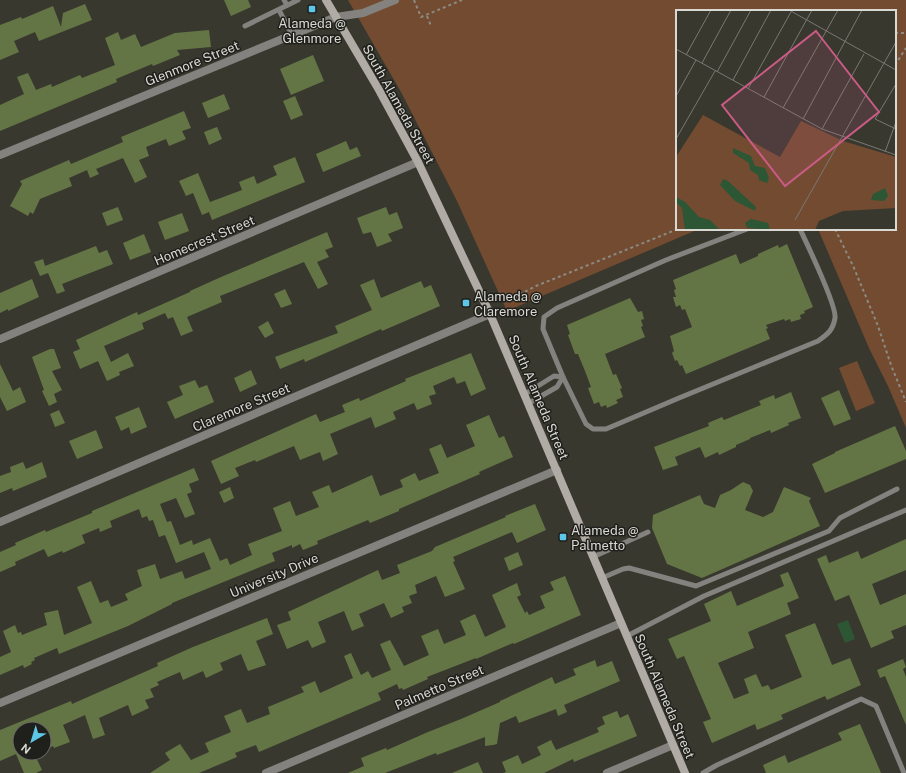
<svg xmlns="http://www.w3.org/2000/svg" width="906" height="773" font-family="'Public Sans',sans-serif">
	<style>
		.green { fill: #734b31 }
		.water { fill: #2d5634 }
		.building { fill: #647545 }
		.lines { fill: none; stroke-linecap: round; stroke-linejoin: round }
		.path { stroke: #8b8a83; stroke-width: 2; stroke-dasharray: 3 3; stroke-linecap: butt }
		.lane { stroke: #84827e; stroke-width: 5 }
		.street { stroke: #84827e; stroke-width: 8 }
		.secondary { stroke: #b0aba5; stroke-width: 8 }
		.poi-dot { fill: #5cc7e7; stroke: #1f1f1b; stroke-width: 1.5 }
		.labels { text-anchor: middle; stroke-width: 3; stroke-linejoin: round; paint-order: stroke }
		.poi-label { font-size: 13px; fill: #d9d8d3; stroke: #1f1f1b; text-anchor: start }
		.street-label { font-size: 13px; fill: #d9d8d3; stroke: #1f1f1b }
		.inset-road { fill: none; stroke: #797871; stroke-width: 1 }
		.view { fill: #ca5b85; fill-opacity: 0.15; stroke: #ca5b85; stroke-width: 2 }
		.inset-edge { fill: none; stroke: #d9d8d3; stroke-width: 2 }
	</style>
	<rect width="100%" height="100%" fill="#39382f"/>
	<!-- green -->
	<g class="green">
		<polygon points="348,0 906,0 906,428 888,386 869,348 818,229 895,229 895,11 677,11 677,229 699,229 507,311 457,201 401,92"/>
		<polygon points="857,361 875,403 856,411 839,368"/>
	</g>
	<!-- water -->
	<polygon class="water" points="848,620 855,639 845,643 837,624"/>
	<!-- building -->
	<g class="building">
		<polygon points="224,0 248,0 251,7 231,16"/>
		<polygon points="85,4 92,20 39,41 35,32 14,41 19,52 0,60 0,25 21,17 22,19 53,6 61,27 63,13"/>
		<polygon points="209,30 211,47 177,50 180,55 153,66 152,64 116,79 117,82 0,131 0,105 24,94 17,77 28,73 36,90 51,84 52,87 80,75 82,78 115,65 105,38 118,32 121,40 135,34 141,47 175,33"/>
		<polygon points="313,55 324,81 291,95 280,69"/>
		<polygon points="224,94 230,109 208,118 202,103"/>
		<polygon points="295,96 303,115 291,120 283,101"/>
		<polygon points="184,111 191,128 182,131 186,139 169,146 166,139 146,147 149,156 139,160 147,177 135,183 123,158 96,169 99,174 90,178 87,170 69,178 72,186 40,199 33,214 30,212 28,216 10,206 22,184 20,181 69,160 71,164 123,142 121,137"/>
		<polygon points="217,127 222,139 209,145 204,132"/>
		<polygon points="346,141 350,150 357,147 361,156 323,172 316,154"/>
		<polygon points="295,157 305,182 212,220 209,212 202,215 193,193 186,196 179,181 198,173 210,202 242,190 239,182 254,176 257,184 277,175 273,166"/>
		<polygon points="118,207 123,220 107,226 102,213"/>
		<polygon points="386,207 389,215 397,212 403,228 388,234 392,241 377,247 371,232 363,234 357,218"/>
		<polygon points="182,213 189,231 165,240 158,222"/>
		<polygon points="327,232 333,247 325,250 329,257 317,262 328,284 318,289 304,262 220,296 222,302 187,317 193,331 181,336 173,317 168,319 165,313 142,323 144,329 104,346 111,362 128,353 134,366 119,372 120,375 107,381 98,361 80,369 73,352 80,349 76,340 137,312 138,315 190,292 190,291 221,277"/>
		<polygon points="144,234 151,252 130,260 123,243"/>
		<polygon points="787,244 813,307 804,311 805,313 800,315 801,319 791,322 790,319 785,321 784,319 766,325 768,328 766,329 770,339 686,374 682,365 680,366 677,360 675,361 672,353 674,351 670,336 692,327 685,309 682,310 680,305 676,307 673,297 676,297 674,290 676,289 673,280 736,254 740,264 758,256 758,254 778,245 779,248"/>
		<polygon points="96,246 99,253 107,250 113,264 62,284 65,291 57,294 48,273 40,276 34,262 43,259 45,266"/>
		<polygon points="32,279 39,297 8,311 8,309 0,313 0,293"/>
		<polygon points="374,279 381,298 421,281 424,288 431,285 440,306 382,331 381,329 305,362 304,359 280,369 275,357 338,333 335,326 372,310 360,285"/>
		<polygon points="285,289 292,304 281,308 274,294"/>
		<polygon points="630,298 638,312 642,311 644,319 641,320 643,326 641,327 645,337 605,354 613,375 616,374 622,388 620,389 623,397 616,400 618,403 607,408 606,405 601,407 599,402 594,404 588,388 591,387 585,371 578,354 575,354 568,335 570,334 567,325"/>
		<polygon points="268,321 274,333 265,338 258,327"/>
		<polygon points="50,349 54,349 61,368 52,371 62,390 54,394 57,402 49,406 42,391 44,390 32,357"/>
		<polygon points="471,353 486,389 471,396 465,381 457,384 454,377 433,386 436,394 429,396 432,404 417,410 414,403 393,412 396,419 375,428 371,417 330,434 338,454 323,461 320,452 300,460 294,446 256,462 255,460 235,468 239,476 221,484 211,461 316,414 320,422 345,412 342,405 359,398 360,401 406,381 405,379"/>
		<polygon points="0,364 13,391 20,387 26,402 7,411 0,397"/>
		<polygon points="251,370 257,384 240,392 234,378"/>
		<polygon points="195,380 199,388 207,385 214,402 175,419 167,402 183,395 179,386"/>
		<polygon points="839,390 851,419 834,426 821,398"/>
		<polygon points="791,392 801,418 788,423 789,425 771,433 770,430 750,438 750,439 736,445 736,447 719,455 718,452 705,458 700,447 675,457 678,465 663,470 654,447 709,426 708,423 722,417 724,420 761,405 759,401 774,395 775,399"/>
		<polygon points="139,407 147,427 131,434 129,427 121,431 115,417"/>
		<polygon points="59,410 65,423 55,427 50,414"/>
		<polygon points="489,415 499,438 504,436 513,457 479,472 480,474 399,509 399,511 370,523 368,520 317,541 318,544 303,550 300,544 292,548 292,545 272,553 275,561 172,603 172,604 128,626 59,654 57,648 34,658 35,660 31,662 32,664 24,668 23,665 0,675 0,657 11,652 3,631 15,625 18,633 21,632 22,635 47,625 44,613 58,610 64,635 92,623 77,587 91,581 100,603 108,600 111,607 128,600 125,594 142,586 137,570 155,564 160,579 182,571 185,579 211,569 204,552 176,563 165,535 159,537 153,520 149,521 147,516 142,518 139,509 110,521 112,527 100,532 99,528 82,535 85,543 63,553 62,551 48,557 44,549 15,562 16,565 0,572 0,552 16,545 15,543 45,530 46,532 92,513 92,511 194,468 199,480 189,484 192,492 187,494 195,514 185,518 176,498 160,504 167,522 171,521 180,545 192,540 193,545 210,538 220,561 227,558 230,565 252,555 248,544 282,531 273,508 290,501 296,516 319,507 312,492 329,485 332,493 372,475 380,496 403,487 400,480 415,473 419,481 439,473 429,449 441,444 447,458 475,446 466,425"/>
		<polygon points="895,426 906,451 906,459 825,493 812,464 835,453 835,452"/>
		<polygon points="96,430 103,448 77,459 69,441"/>
		<polygon points="23,462 26,469 42,462 47,477 13,491 12,488 0,493 0,476 11,472 10,467"/>
		<polygon points="743,482 750,485 753,491 745,510 763,517 773,512 784,487 811,498 809,501 820,526 702,578 667,564 652,528 653,515 700,495 704,504 715,508 720,495 731,490"/>
		<polygon points="230,487 234,498 224,503 219,492"/>
		<polygon points="535,504 546,530 517,543 512,532 453,557 455,561 453,562 465,589 445,597 436,576 415,585 417,593 409,596 412,603 402,607 404,612 391,618 384,603 359,614 364,626 352,631 344,611 318,622 326,642 312,648 308,640 287,649 277,625 291,620 288,612 378,570 382,580 400,573 397,565 432,551 435,547 506,517 505,516"/>
		<polygon points="906,539 906,570 872,584 880,605 906,594 906,625 891,631 894,638 871,648 849,595 835,601 817,559 826,555 829,563 858,551 861,559"/>
		<polygon points="518,552 523,565 509,571 504,558"/>
		<polygon points="788,572 799,598 787,603 791,614 748,632 754,648 718,663 734,699 749,693 744,679 756,674 762,687 768,685 771,690 802,677 785,635 815,623 832,665 850,658 861,685 827,700 825,696 781,715 783,719 757,730 755,724 712,743 703,722 711,719 684,656 677,659 668,639 711,621 704,604 731,591 737,606 784,586 780,575"/>
		<polygon points="565,576 581,615 514,644 513,643 476,659 476,658 427,677 428,679 403,690 402,688 399,689 397,684 378,693 381,700 259,752 256,745 235,753 237,757 199,773 150,773 170,760 165,753 180,744 191,760 209,752 205,743 231,732 224,716 241,709 247,723 270,714 268,707 304,692 301,687 315,681 320,693 353,678 344,656 351,653 361,675 368,671 372,678 391,670 380,644 390,640 404,666 429,655 421,636 438,629 444,644 466,635 460,621 475,614 485,637 506,627 492,595 517,583 521,595 517,597 525,613 527,611 529,615 545,608 540,596 554,590 550,582"/>
		<polygon points="267,618 273,634 256,641 266,665 248,671 241,654 220,663 223,670 206,678 203,671 183,680 180,672 157,682 159,685 150,689 154,697 145,700 149,708 132,716 128,705 99,718 105,735 93,739 85,715 63,725 70,742 54,748 53,746 44,750 44,729 20,729 20,752 18,753 34,753 42,770 36,773 24,773 16,754 0,761 0,730 71,701 72,704 158,666 157,663 193,647"/>
		<polygon points="903,659 906,667 903,669 906,677 906,725 885,676 880,678 877,670"/>
		<polygon points="595,660 597,667 612,661 620,681 564,705 567,712 558,716 556,709 519,723 516,716 500,723 497,744 493,745 485,746 485,737 437,755 436,753 385,773 348,773 364,766 361,758 386,748 387,750 428,732 461,719 500,702 500,701 552,677 555,684 576,675 573,669"/>
		<polygon points="617,711 620,718 628,714 637,736 574,762 573,759 544,773 503,773 506,772 502,762 518,755 522,764 541,755 537,747 551,740 556,750 599,732 597,728 605,724 602,717"/>
		<polygon points="860,724 881,773 766,773 763,765 785,755 788,763 842,740 838,733"/>
		<polygon points="478,762 483,773 452,773"/>
	</g>
	<g class="lines">
		<!-- path -->
		<g class="path">
			<polyline points="414,0 421,17 462,0"/>
			<polyline points="427,16 431,26"/>
			<polyline points="895,33 906,33"/>
			<polyline points="895,65 906,48"/>
			<polyline points="835,229 854,268 878,326 891,365 906,402"/>
			<polyline points="509,300 536,286 678,229"/>
		</g>
		<!-- lane -->
		<g class="lane">
			<polyline points="284,0 287,5"/>
			<polyline points="279,10 292,35"/>
			<polyline points="245,26 298,0"/>
			<path d="M747,229L666,260L557,308L544,317L543,329L563,377L586,424L593,429H606L679,398L818,341C828,334 833,330 835,318C837,306 807,244 800,229"/>
			<polyline points="525,394 554,376 563,377 557,387 529,403"/>
			<polyline points="593,557 648,532"/>
			<polyline points="602,578 623,569 629,568 696,586 829,531 840,518 897,489"/>
			<polyline points="627,636 704,596 906,510"/>
			<polyline points="703,773 717,765 861,699 876,706 904,773"/>
		</g>
		<!-- street -->
		<g class="street">
			<polyline points="0,155 336,17 363,13 395,0"/>
			<polyline points="0,339 418,162"/>
			<polyline points="0,522 490,314"/>
			<polyline points="0,703 557,470"/>
			<polyline points="266,773 621,623"/>
			<polyline points="607,773 673,745"/>
		</g>
		<!-- secondary -->
		<polyline class="secondary" points="326,0 379,90 418,162 490,314 685,773"/>
	</g>
	<!-- markers -->
	<g class="poi-dot">
		<rect x="308" y="5" width="8" height="8" rx="2"/>
		<rect x="462" y="299" width="8" height="8" rx="2"/>
		<rect x="559" y="533" width="8" height="8" rx="2"/>
	</g>
	<g class="labels">
		<!-- poi labels -->
		<g class="poi-label">
			<text x="312" y="28" text-anchor="middle">Alameda @<tspan x="312" dy="15">Glenmore</tspan></text>
			<text x="474" y="301">Alameda @<tspan x="474" dy="15">Claremore</tspan></text>
			<text x="571" y="535">Alameda @<tspan x="571" dy="15">Palmetto</tspan></text>
		</g>
		<!-- street labels -->
		<g class="street-label">
			<text transform="translate(192 63) rotate(-22)" y="5">Glenmore Street</text>
			<text transform="translate(399 104) rotate(61)" y="5">South Alameda Street</text>
			<text transform="translate(204 240) rotate(-23)" y="5">Homecrest Street</text>
			<text transform="translate(539 397) rotate(67)" y="5">South Alameda Street</text>
			<text transform="translate(241 407) rotate(-23)" y="5">Claremore Street</text>
			<text transform="translate(274 575) rotate(-23)" y="5">University Drive</text>
			<text transform="translate(439 687) rotate(-23)" y="5">Palmetto Street</text>
			<text transform="translate(665 696) rotate(67)" y="5">South Alameda Street</text>
		</g>
	</g>
	<!-- overview -->
	<g transform="translate(676 10)">
		<rect width="220" height="220" fill="#39382f"/>
		<path d="M27,105L104,147L125,111L167,131L220,147V198L167,201L143,211L139,220H0V147Z" fill="#734b31"/>
		<path d="M57,138L75,146L79,156L89,158L93,168L91,173L83,170L82,165L74,160L73,153L57,143ZM47,169L52,171L80,197L79,201L59,191L44,175ZM209,178L212,186L208,191L195,190L197,184ZM0,187L9,192L23,207L34,210L44,220H9L6,198L0,192ZM75,209L92,213L94,220L71,218L69,213Z" fill="#2d5634"/>
		<path class="inset-road" d="M113,0L220,60M0,39L146,119L220,145M10,45L35,0M26,53L55,0M41,62L75,0M57,70L95,0M220,74L199,109L220,119M72,79L115,2M0,86L20,50M88,87L136,0M107,98L162,0M127,109L186,0M146,119L188,44M0,129L39,61M209,142L220,112M119,210L220,32"/>
		<path class="view" d="M140,21L203,102L109,176L46,95Z"/>
		<rect width="220" height="220" class="inset-edge"/>
	</g>
	<!-- north arrow -->
	<g transform="translate(32 741) rotate(218)"><circle r="19" fill="#1f1f1b" stroke="#696965"/>
	<path d="M0-3L7 15L0 10L-7 15Z" fill="#5cc7e7"/>
	<text y="-6" font-size="11" font-weight="bold" text-anchor="middle" fill="#d9d8d3">N</text>
	</g>
</svg>
